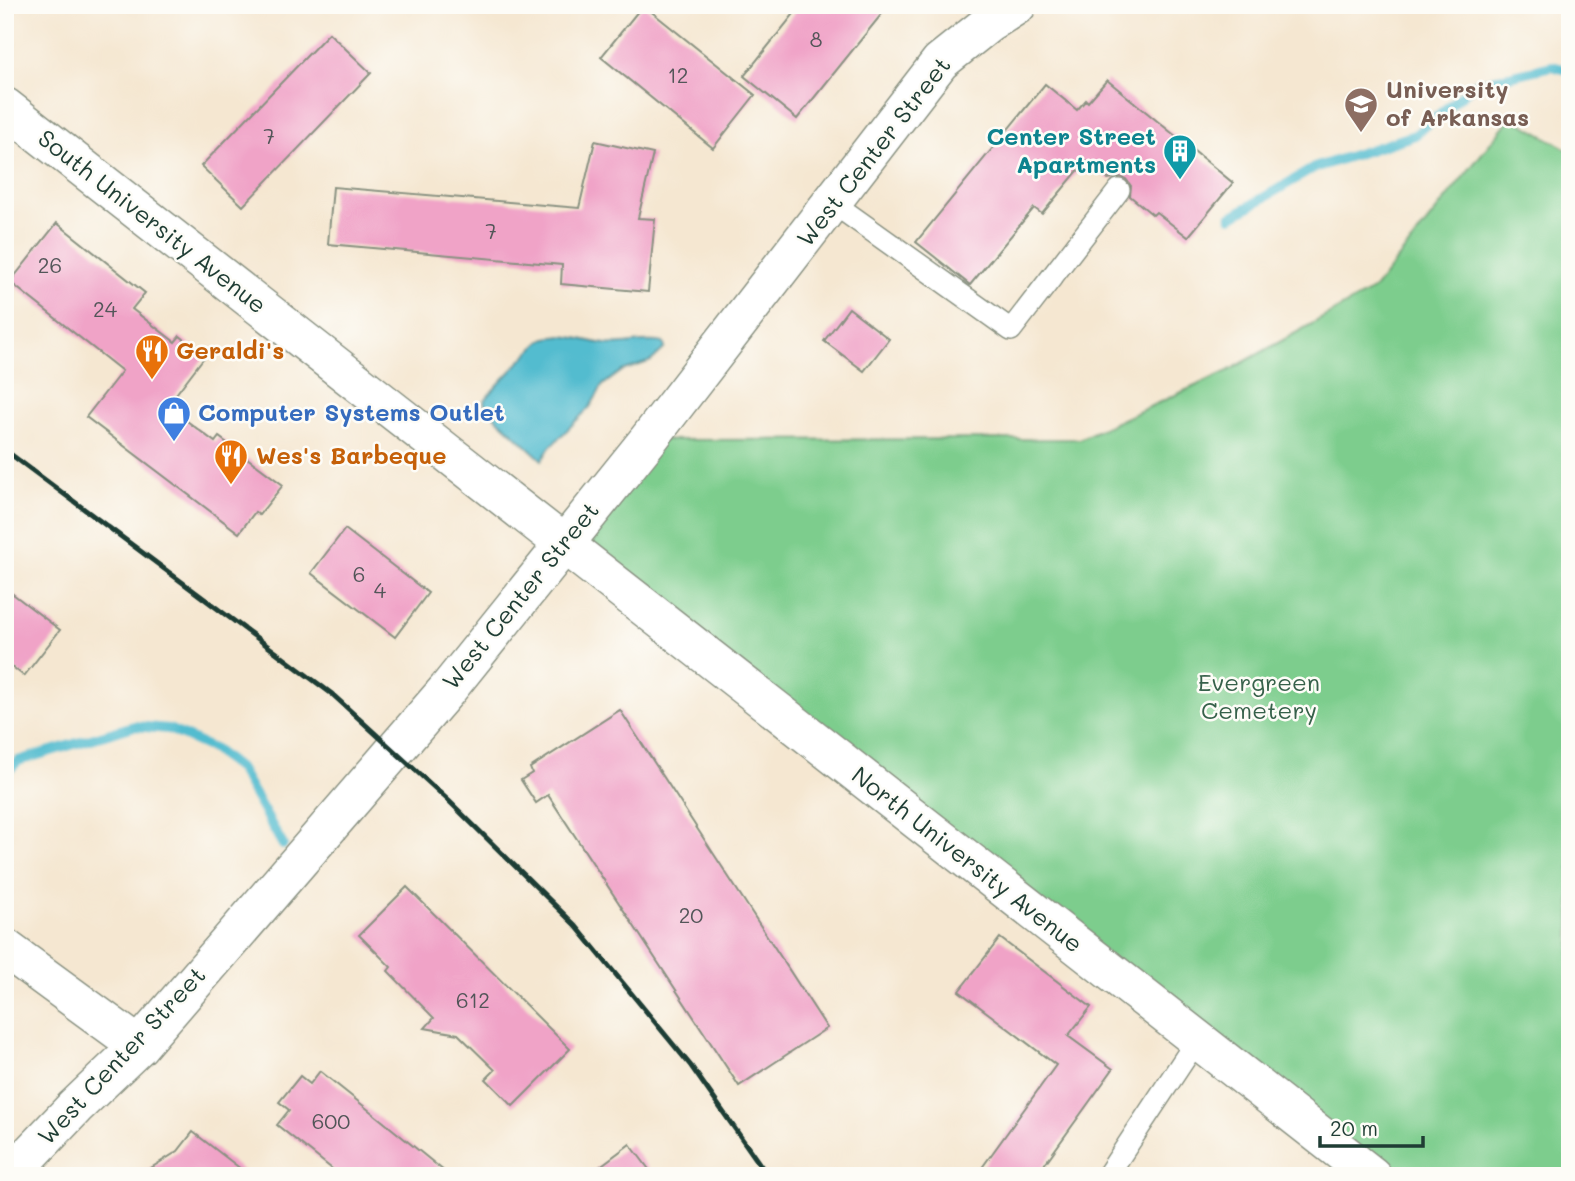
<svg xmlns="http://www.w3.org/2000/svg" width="1575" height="1181" font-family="Mali,sans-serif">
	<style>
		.green { fill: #7dcd8d; stroke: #4e8560; stroke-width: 2 }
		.water { fill: #52bccf; stroke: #387c82; stroke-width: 2 }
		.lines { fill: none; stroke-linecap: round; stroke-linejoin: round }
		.stream { stroke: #52bccf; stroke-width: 10 }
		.building { fill: #f0a3c7 }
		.lane-casing { stroke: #8a9282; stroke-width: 24 }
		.street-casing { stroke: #8a9282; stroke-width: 41 }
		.secondary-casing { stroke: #8a9282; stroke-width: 41 }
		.lane { stroke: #fff; stroke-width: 21 }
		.street { stroke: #fff; stroke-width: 38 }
		.secondary { stroke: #fff; stroke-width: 38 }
		.rail { stroke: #1f3d34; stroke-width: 5 }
		.labels { text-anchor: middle; stroke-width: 5; stroke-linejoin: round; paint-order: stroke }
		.number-label { font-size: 21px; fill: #535659 }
		.education-label { font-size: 24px; font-weight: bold; fill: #785e54; stroke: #fdfcf7; text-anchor: start }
		.culture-label { font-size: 24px; font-weight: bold; fill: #0d838f; stroke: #fdfcf7; text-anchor: end }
		.street-label { font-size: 24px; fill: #1f3d34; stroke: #fdfcf7 }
		.food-label { font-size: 24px; font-weight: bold; fill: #c56008; stroke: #fdfcf7; text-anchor: start }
		.shop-label { font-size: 24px; font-weight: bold; fill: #366cbe; stroke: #fdfcf7; text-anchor: start }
		.park-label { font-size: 24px; fill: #36614a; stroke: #fdfcf7 }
	</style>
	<rect width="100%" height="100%" fill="#fdfcf7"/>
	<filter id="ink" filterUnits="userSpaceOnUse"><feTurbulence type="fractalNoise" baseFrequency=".0143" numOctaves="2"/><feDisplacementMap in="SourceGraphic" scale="14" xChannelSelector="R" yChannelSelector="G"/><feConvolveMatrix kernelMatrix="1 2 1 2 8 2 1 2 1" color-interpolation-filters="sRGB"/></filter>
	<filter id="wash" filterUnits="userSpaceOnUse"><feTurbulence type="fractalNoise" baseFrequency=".00686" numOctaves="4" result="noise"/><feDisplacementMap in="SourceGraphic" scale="28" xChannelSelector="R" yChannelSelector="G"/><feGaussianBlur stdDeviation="1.57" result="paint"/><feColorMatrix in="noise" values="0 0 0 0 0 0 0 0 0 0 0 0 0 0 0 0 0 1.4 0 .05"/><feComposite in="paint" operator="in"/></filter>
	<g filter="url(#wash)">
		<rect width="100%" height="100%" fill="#f5e7d1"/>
		<!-- green -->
		<polygon class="green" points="1511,117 1570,151 1570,1176 1372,1176 562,544 648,440 1079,439 1226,372 1374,289"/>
		<!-- water -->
		<path class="water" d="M561,336C577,337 590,342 606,344C625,347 645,338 663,343L665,348L651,361L622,371L603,385L590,407L550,447L542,460L487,409L484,402C487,395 536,344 544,339C549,337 556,337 561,336Z"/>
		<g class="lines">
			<!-- stream -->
			<g class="stream">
				<polyline points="1231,217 1314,168 1415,135 1475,84 1552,66 1570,71"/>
				<polyline points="5,774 18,761 134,726 169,729 215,750 240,770 283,845"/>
			</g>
		</g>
		<g id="blocks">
			<!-- building -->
			<g class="building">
				<polygon points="643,5 755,95 713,148 601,57"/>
				<polygon points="801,5 889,5 797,119 744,76"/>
				<polygon points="329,33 371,73 243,206 201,166"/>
				<polygon points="1107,80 1233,183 1188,237 1156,212 1153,215 1130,196 1131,186 1126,179 1120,177 1108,179 1086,161 1042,214 1034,208 970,285 916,242 1045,84 1077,110 1086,100 1088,102"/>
				<polygon points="595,141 653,154 638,218 655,219 648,292 561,284 562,265 328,244 333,187 579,208"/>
				<polygon points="57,223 145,293 132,309 175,342 180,336 205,356 167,406 215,442 219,437 283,485 259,515 255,512 239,533 86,417 122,371 10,282"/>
				<polygon points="849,308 889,339 864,371 824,341"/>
				<polygon points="345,529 428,593 395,637 311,573"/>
				<polygon points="5,588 60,630 24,676 5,661"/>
				<polygon points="620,710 827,1028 739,1086 548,795 536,803 521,780 532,773 530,768"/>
				<polygon points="407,887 570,1049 513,1106 486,1079 495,1070 458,1034 425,1028 434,1018 388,971 391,967 359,935"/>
				<polygon points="1000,938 1091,1007 1068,1036 1113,1069 1036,1176 976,1176 1056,1065 959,991"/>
				<polygon points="320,1071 380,1119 450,1176 341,1176 277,1125 289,1110 279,1102 300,1076 310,1084"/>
				<polygon points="193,1132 250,1176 138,1176 178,1151"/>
				<polygon points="630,1144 654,1176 587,1176"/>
			</g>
		</g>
	</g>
	<g filter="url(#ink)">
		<use href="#blocks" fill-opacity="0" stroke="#8a9282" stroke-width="2"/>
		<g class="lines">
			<!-- lane casing -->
			<g class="lane-casing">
				<g id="lane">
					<polyline points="833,203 1011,330 1119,190"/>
					<polyline points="1107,1176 1197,1040"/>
				</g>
			</g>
			<!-- street casing -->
			<g class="street-casing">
				<g id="street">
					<polyline points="5,107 1372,1176"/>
					<polyline points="5,948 139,1046"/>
				</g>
			</g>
			<!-- secondary casing -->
			<g class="secondary-casing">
				<polyline id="secondary" points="9,1176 75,1107 139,1046 447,690 648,440 940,62 989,23 1017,5"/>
			</g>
			<!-- lane -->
			<use href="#lane" class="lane"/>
			<!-- street -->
			<use href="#street" class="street"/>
			<!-- secondary -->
			<use href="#secondary" class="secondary"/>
			<!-- rail -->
			<polyline class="rail" points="5,450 332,694 449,801 576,926 691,1066 768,1176"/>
		</g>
	</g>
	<!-- icons -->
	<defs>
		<g id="university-pin" transform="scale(1.75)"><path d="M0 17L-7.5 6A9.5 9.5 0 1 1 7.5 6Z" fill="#8d6e63" stroke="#fdfcf7"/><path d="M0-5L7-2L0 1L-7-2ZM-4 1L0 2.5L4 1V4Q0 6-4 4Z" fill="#fff"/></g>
		<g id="building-pin" transform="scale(1.75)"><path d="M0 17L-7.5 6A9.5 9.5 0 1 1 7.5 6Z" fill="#0f9aa8" stroke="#fdfcf7"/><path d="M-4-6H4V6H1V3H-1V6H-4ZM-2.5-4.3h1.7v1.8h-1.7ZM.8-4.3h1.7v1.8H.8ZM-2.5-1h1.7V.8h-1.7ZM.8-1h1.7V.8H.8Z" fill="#fff"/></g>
		<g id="restaurant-pin" transform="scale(1.75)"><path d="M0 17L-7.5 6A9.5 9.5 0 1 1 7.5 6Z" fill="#e8710a" stroke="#fdfcf7"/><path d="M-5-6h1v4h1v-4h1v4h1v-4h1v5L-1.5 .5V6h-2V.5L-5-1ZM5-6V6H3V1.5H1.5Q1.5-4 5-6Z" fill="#fff"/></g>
		<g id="shop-pin" transform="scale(1.75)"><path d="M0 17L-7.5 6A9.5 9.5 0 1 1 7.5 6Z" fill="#3f7fe0" stroke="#fdfcf7"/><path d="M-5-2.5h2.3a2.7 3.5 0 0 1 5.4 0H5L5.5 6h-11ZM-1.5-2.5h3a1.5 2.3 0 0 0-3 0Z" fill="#fff"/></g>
	</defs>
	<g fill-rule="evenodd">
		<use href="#university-pin" x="1361" y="104"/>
		<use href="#building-pin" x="1180" y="151"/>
		<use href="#restaurant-pin" x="152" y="351"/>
		<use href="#shop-pin" x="174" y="413"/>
		<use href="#restaurant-pin" x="231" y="456"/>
	</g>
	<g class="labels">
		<!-- number labels -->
		<g class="number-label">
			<text x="816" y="47">8</text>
			<text x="678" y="83">12</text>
			<text x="269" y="144">7</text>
			<text x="491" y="239">7</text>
			<text x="50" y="273">26</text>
			<text x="105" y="317">24</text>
			<text x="359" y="582">6</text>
			<text x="380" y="598">4</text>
			<text x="691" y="923">20</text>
			<text x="473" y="1008">612</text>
			<text x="331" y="1129">600</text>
		</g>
		<!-- education labels -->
		<g class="education-label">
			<text x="1386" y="98">University<tspan x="1386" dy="28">of Arkansas</tspan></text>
		</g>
		<!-- culture labels -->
		<g class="culture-label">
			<text x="1156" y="145">Center Street<tspan x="1156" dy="28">Apartments</tspan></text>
		</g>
		<!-- street labels -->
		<g class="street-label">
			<text transform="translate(874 152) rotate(-52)" y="8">West Center Street</text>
			<text transform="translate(152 222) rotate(38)" y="8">South University Avenue</text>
			<text transform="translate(521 596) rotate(-51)" y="8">West Center Street</text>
			<text transform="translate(967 860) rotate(38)" y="8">North University Avenue</text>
			<text transform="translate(122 1056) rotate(-47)" y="8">West Center Street</text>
		</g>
		<!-- food labels -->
		<g class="food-label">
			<text x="176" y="359">Geraldi's</text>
			<text x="256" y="464">Wes's Barbeque</text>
		</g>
		<!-- shop labels -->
		<g class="shop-label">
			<text x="198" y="421">Computer Systems Outlet</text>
		</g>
		<!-- park labels -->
		<g class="park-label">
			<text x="1259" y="691">Evergreen<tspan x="1259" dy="28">Cemetery</tspan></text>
		</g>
	</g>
	<!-- margin -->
	<rect width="1575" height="1181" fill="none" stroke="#fdfcf7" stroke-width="28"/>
	<!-- scale -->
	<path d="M1320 1136v10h103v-10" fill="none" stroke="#1f3d34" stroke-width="3.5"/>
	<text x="1330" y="1136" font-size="21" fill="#1f3d34" stroke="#fdfcf7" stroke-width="5" paint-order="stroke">20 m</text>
</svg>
